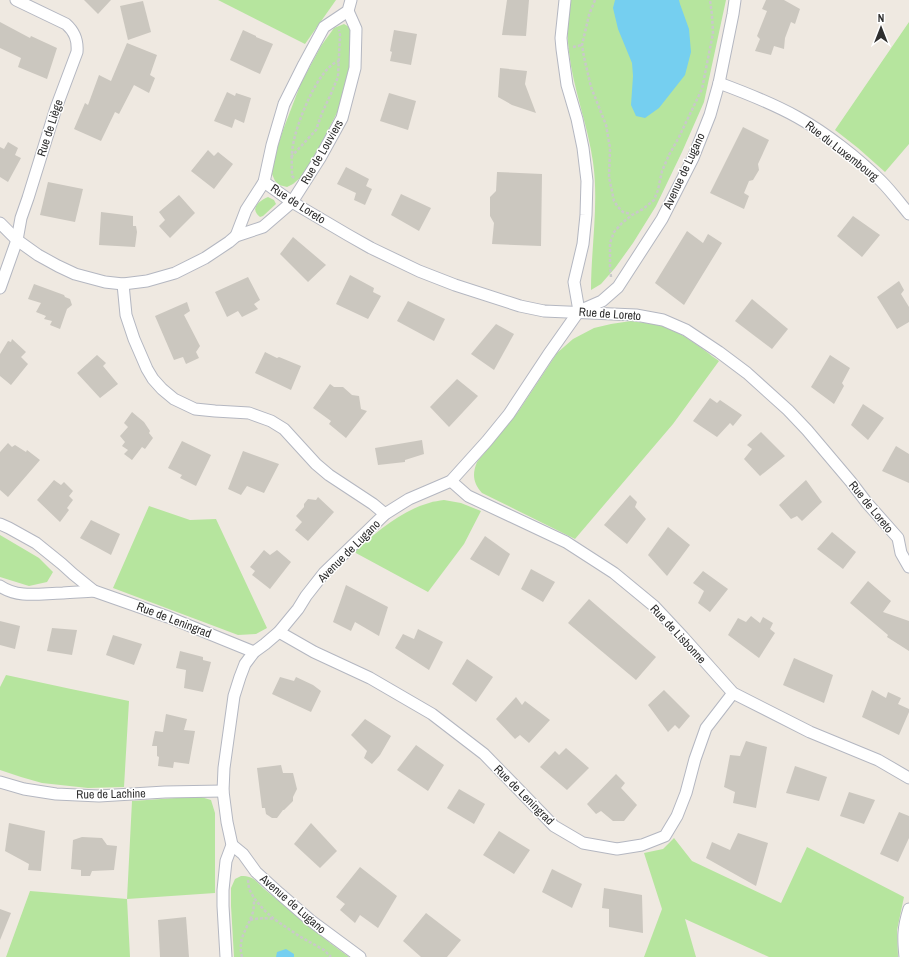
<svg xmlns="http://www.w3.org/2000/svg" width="909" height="957" font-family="'Archivo Narrow',sans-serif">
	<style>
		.green { fill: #b6e59e }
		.water { fill: #75cff0 }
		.building { fill: #cbc7bf }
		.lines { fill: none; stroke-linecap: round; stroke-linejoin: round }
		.minor-casing { stroke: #b4b7c1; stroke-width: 13 }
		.path { stroke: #c9c9c9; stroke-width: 2.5; stroke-dasharray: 3 2; stroke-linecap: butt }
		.minor { stroke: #fff; stroke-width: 11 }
		.labels { text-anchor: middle; stroke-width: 3; stroke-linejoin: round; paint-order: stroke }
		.street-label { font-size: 12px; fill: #2e2e2e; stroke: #fff }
	</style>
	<rect width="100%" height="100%" fill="#efe9e1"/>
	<!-- green -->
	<g class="green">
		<polygon points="218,0 336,0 305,44"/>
		<path d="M571,0H726L704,102L682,152L656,206L633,243L615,268L601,284L591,290C591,248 599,204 593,162C588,125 573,89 569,52C568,43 567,33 568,24C569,16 570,8 571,0Z"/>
		<polygon points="909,22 909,144 885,172 858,148 835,130"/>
		<polygon points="344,24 351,28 350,61 347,78 338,111 311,163 300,178 293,184 287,187 279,185 275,181 272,174 274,158 283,130 301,83 321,46 334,28"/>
		<path d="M268,197L274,200L276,204L263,216L260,217C249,208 259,201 268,197Z"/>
		<path d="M631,321C642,323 654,323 665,327C685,334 702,349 719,361L673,424L575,539L482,493C473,483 472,474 477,462L518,412L557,353L573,339L594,328L611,324Z"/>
		<path d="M444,500L461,503L481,511L464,544L428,592L354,552C376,533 400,511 429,503C434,501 439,501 444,500Z"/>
		<polygon points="149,506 190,520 216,519 267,628 256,634 238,635 113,588"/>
		<polygon points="0,535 39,558 53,572 47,582 29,586 0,577"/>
		<polygon points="6,675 71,689 129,701 124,787 88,788 42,783 21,777 0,770 0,687"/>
		<polygon points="191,797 201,797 211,800 215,813 215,893 127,899 130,957 6,957 30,891 127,899 132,801"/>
		<polygon points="674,838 692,861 781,903 807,847 904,897 897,930 898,957 769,957 685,919 696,957 644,957 662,909 644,853 663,849"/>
		<path d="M241,876C253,876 255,880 263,888L330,943L349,957H234L231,906V888L235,879Z"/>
	</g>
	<!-- water -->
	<g class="water">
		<polygon points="615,0 679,0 680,4 689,29 691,52 685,75 659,108 645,118 636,116 631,105 633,76 632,63 618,29 613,8"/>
		<polygon points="286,949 294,954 294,957 276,957 277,952"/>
	</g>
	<!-- building -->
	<g class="building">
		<polygon points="84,0 111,0 98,14"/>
		<polygon points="507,0 529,0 526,36 502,35"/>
		<polygon points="766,0 784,0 800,9 795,24 791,22 785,38 784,49 774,46 771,55 755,51 760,39 757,36 767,11 762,9"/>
		<polygon points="143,1 151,32 128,40 120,6"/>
		<polygon points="0,22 30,38 31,36 57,48 47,79 18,67 21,58 0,48"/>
		<polygon points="243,30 256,36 256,37 273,44 260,74 230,60"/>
		<polygon points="394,30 417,34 411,65 390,61 392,52 390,51"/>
		<polygon points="127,43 157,55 150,75 155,78 149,93 134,85 119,114 115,112 101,141 74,129 85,103 88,105 99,75 111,81"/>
		<polygon points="500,68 527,71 525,84 536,113 512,105 498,97"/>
		<polygon points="227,92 235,96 236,93 251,98 244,123 235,119 232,128 214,121"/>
		<polygon points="389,93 416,101 408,130 380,121"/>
		<polygon points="743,127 769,140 758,164 759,170 753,180 749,181 744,193 749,196 744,209 710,193"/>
		<polygon points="8,142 18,148 15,155 21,158 8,182 0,177 0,147 4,149"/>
		<polygon points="208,150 214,156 218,152 233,164 214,189 191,171"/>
		<polygon points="346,167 369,179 366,186 372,189 365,205 354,200 356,193 337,184"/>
		<polygon points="497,172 542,174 541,246 492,244 494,223 490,216 490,197 496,191"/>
		<polygon points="48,182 83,189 75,222 40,215"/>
		<polygon points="401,194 431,208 419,231 391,215"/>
		<polygon points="179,195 195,213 170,238 159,226 165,220 159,212"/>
		<polygon points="101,212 133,216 133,226 136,226 137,232 135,247 99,245"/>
		<polygon points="853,216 880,235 862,257 837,236"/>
		<polygon points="687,231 703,243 708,234 722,243 684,305 655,283"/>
		<polygon points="293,237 326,265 308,282 280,254"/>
		<polygon points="350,275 374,288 373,292 381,296 368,319 336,304"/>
		<polygon points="248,277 260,300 254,304 258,309 242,317 238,311 227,317 215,292"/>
		<polygon points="899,281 904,290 901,294 909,307 909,322 897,329 877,297"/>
		<polygon points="34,284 64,295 65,297 70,299 72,305 67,309 60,329 50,325 52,321 44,319 46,316 36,312 41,303 28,299"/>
		<polygon points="752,299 788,329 772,349 735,321"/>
		<polygon points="408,301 445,319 434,341 397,321"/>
		<polygon points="187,302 190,311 184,315 200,346 196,352 199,358 186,364 183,357 174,360 155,316"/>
		<polygon points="496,324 514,334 494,370 471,354"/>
		<polygon points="12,339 26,352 21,357 28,364 11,385 0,376 0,354 8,341 11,342"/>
		<polygon points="265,352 277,358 279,357 301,366 291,390 255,373"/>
		<polygon points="97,355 106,363 103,366 118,384 100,398 77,373"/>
		<polygon points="830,355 850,368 842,383 844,386 834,404 811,387"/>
		<polygon points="457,379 478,396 449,427 430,407"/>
		<polygon points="330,384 334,387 343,387 352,395 359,396 361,409 367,411 346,438 329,424 331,421 313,408"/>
		<polygon points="710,398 717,403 720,400 742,415 733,426 730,423 717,437 693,421"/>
		<polygon points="863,404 884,418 868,440 851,425"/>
		<polygon points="132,412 144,422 150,431 149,433 153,438 145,449 142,447 132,460 124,454 128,450 122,446 125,442 120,436 128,427 124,423"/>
		<polygon points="761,432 785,456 760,476 744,459 752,449 747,445"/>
		<polygon points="422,440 424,454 405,460 405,462 378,465 375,448"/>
		<polygon points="182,441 211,455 196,486 180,478 182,475 168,468"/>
		<polygon points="8,443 12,447 15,445 26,452 27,450 40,460 8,497 0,490 0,452"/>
		<polygon points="896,446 909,454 909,483 882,471"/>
		<polygon points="243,451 279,464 264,493 247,486 241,495 228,489"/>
		<polygon points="54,480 61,485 64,482 73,491 69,496 73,500 67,508 69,510 60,522 37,500"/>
		<polygon points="806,480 822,502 802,521 797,516 791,519 779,505"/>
		<polygon points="630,495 637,502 635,507 646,519 627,544 604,525"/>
		<polygon points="318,497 334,512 308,541 295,530 302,522 296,516 304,507 304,504 308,499 316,500"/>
		<polygon points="91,520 120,534 111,555 80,538"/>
		<polygon points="668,527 690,545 667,576 648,555"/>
		<polygon points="832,532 856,552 843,569 817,549"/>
		<polygon points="485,536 510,554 499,576 470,559"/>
		<polygon points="264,550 270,555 277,550 291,562 270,589 252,575 255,571 250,567"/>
		<polygon points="531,569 555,582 543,602 521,589"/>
		<polygon points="703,571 728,589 710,612 698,603 704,591 693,583"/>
		<polygon points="868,581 891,601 883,612 909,621 909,651 887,637 888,635 850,603"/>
		<polygon points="346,585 388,607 379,636 355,622 351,631 333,622"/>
		<polygon points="589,599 656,657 636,680 568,623"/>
		<polygon points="751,616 760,623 763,617 773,623 770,629 775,633 759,658 728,635 738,618 746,622"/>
		<polygon points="0,621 20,626 15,649 0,645"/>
		<polygon points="52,628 77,630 72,655 47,651"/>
		<polygon points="418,629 443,642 429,670 395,648 403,634 414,639"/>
		<polygon points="113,635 142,644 134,665 106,655"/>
		<polygon points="180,651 203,657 203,660 211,662 203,692 184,688 186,670 176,668"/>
		<polygon points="794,658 833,675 824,703 783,685"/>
		<polygon points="467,659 493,677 476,702 452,684"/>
		<polygon points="280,677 294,681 296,677 313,685 321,691 311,712 272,694"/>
		<polygon points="664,690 690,716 679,729 675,725 668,732 648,705"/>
		<polygon points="872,690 886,698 888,692 901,698 898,704 909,709 909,712 899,735 862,717"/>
		<polygon points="516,697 522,705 525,701 550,720 529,743 520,735 515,739 496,719"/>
		<polygon points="166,714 187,719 184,730 195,731 189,764 174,762 173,768 158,766 159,757 157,756 157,746 152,746 155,731 163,732"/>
		<polygon points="365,719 391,736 380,755 372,764 364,758 367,751 351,735"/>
		<polygon points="746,741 767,747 756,808 733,803 735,792 724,787 730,755 740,756"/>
		<polygon points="416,745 444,765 428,791 397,770"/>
		<polygon points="566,748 589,768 567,790 540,767 555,751 559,755"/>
		<polygon points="281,765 283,773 293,773 297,789 293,797 293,801 284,810 283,810 277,818 272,818 266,814 265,808 262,808 257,768"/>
		<polygon points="795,766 827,777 819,801 786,793"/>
		<polygon points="616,774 625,783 621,788 637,805 624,821 613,821 601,811 596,814 587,804"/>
		<polygon points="459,789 485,804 474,824 447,808"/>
		<polygon points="849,792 875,800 864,824 840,816"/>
		<polygon points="899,812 909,816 909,838 898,862 880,854"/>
		<polygon points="9,823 45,831 41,871 28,870 29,864 5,851"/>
		<polygon points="311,823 337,851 320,868 294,844"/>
		<polygon points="499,831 530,850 514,874 483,855"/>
		<polygon points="738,833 768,843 756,886 706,858 712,842 730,850"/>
		<polygon points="82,837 102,838 107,845 117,846 114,870 92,871 90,876 81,876 81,870 71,869 73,840"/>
		<polygon points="360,867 397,896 378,928 360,915 355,923 340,910 345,904 336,897"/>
		<polygon points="552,869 582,884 572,908 542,892"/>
		<polygon points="604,888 642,895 643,933 609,927 609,909 602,908"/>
		<polygon points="0,909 11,913 0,940"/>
		<polygon points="426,913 461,940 447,957 421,957 403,941"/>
		<polygon points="186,917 189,957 160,957 158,920"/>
	</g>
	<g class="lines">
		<!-- minor casing -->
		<g class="minor-casing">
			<g id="minor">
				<polyline points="565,0 561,38 562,49 567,85 577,119 583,148 587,181 586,215 583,244 574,282 579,311"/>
				<path d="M719,83C746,93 772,103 797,117C826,133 858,158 881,181C891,191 900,203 909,214"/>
				<polyline points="264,182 292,202 348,235 371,248 419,271 455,285 520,306 544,311 636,315 663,320 686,330 719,352 747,373 788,410 807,430 851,482 867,503 898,538 901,553 909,567"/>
				<polyline points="0,223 17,240 38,255 58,266 75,274 105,282 123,284 147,281 175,273 205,258 229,242 236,236 263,227 292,202 320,158 342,118 355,68 356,29 348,11"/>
				<polyline points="236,236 246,210 264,182 272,145 284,104 304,64 324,27 348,11 351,0"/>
				<polyline points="123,284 126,315 134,339 147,369 153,379 162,389 174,399 195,409 215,411 249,413 271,421 284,429 316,464 329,475 373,504 385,514"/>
				<path d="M0,288L17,240L21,218L28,198L56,108L77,52C78,40 75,32 66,24L16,0"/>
				<polyline points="451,481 468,496 566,542 614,573 654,606 683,637 733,693 810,732 878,760 909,778"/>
				<polyline points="0,524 9,528 36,543 62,564 73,574 94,591 168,617 254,652"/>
				<path d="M0,586C19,599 42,593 63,593C74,592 84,592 94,591"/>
				<polyline points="279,632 314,652 370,678 432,714 484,754 554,826 583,843 617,849 642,845 665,836 677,816 686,793 695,759 706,728 733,693"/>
				<polyline points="0,782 24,789 56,794 99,796 165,792 223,791"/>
				<polyline points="232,845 243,854 256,872 279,893 310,920 360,957"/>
				<polyline points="226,957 223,906 223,890 226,861 232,845 227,822 223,791 224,768 234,696 240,677 245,664 254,652 265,644 279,632 298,609 306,596 324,573 385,514 409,499 451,481 487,441 509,414 548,355 579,311 602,301 618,287 662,219 693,158 710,115 719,83 733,14 735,0"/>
				<path d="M905,957C903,937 903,928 909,909"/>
			</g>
		</g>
		<!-- path -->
		<g class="path">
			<polyline points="595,0 589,15 582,45 584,57 591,87 606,125 610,148 609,177 614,201 618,207 623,212 631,214"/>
			<polyline points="573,47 582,45"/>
			<polyline points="291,157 316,130 322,113 330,96 338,77 340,35 339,30"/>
			<path d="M294,178L292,176C292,165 291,155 293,145C296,125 318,67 339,61"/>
			<polyline points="611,277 610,267 610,243 614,232 622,223 632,215 643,209 654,200 658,190 662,171 669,155 678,139 702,89 713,33 712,15 710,0"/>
			<polyline points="248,880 249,889 254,898 264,910 274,919 299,936 324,950 331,957"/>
			<path d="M250,920C258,918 265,918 274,919"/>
			<path d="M242,957C237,937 248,929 253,912C254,907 254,903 254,899"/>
		</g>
		<!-- minor -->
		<use href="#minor" class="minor"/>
	</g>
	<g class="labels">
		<!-- street labels -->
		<g class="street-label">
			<text transform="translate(50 128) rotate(-72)" y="4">Rue de Liège</text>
			<text transform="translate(842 151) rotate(38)" y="4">Rue du Luxembourg</text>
			<text transform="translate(322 152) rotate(-60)" y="4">Rue de Louviers</text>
			<text transform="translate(684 171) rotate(-65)" y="4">Avenue de Lugano</text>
			<text transform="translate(298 204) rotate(33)" y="4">Rue de Loreto</text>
			<text transform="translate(610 314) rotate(4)" y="4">Rue de Loreto</text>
			<text transform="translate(871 507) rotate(51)" y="4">Rue de Loreto</text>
			<text transform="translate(349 551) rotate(-45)" y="4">Avenue de Lugano</text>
			<text transform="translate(174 620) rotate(21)" y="4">Rue de Leningrad</text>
			<text transform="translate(678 634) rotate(47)" y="4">Rue de Lisbonne</text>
			<text transform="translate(111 794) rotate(-1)" y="4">Rue de Lachine</text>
			<text transform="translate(524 795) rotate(45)" y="4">Rue de Leningrad</text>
			<text transform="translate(293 904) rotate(41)" y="4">Avenue de Lugano</text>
		</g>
	</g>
	<!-- north arrow -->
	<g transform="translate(881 28)" stroke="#ffffff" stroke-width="3" paint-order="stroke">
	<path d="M0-3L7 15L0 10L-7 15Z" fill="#2e2e2e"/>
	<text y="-6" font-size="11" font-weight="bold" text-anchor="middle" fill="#2e2e2e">N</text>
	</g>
</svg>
